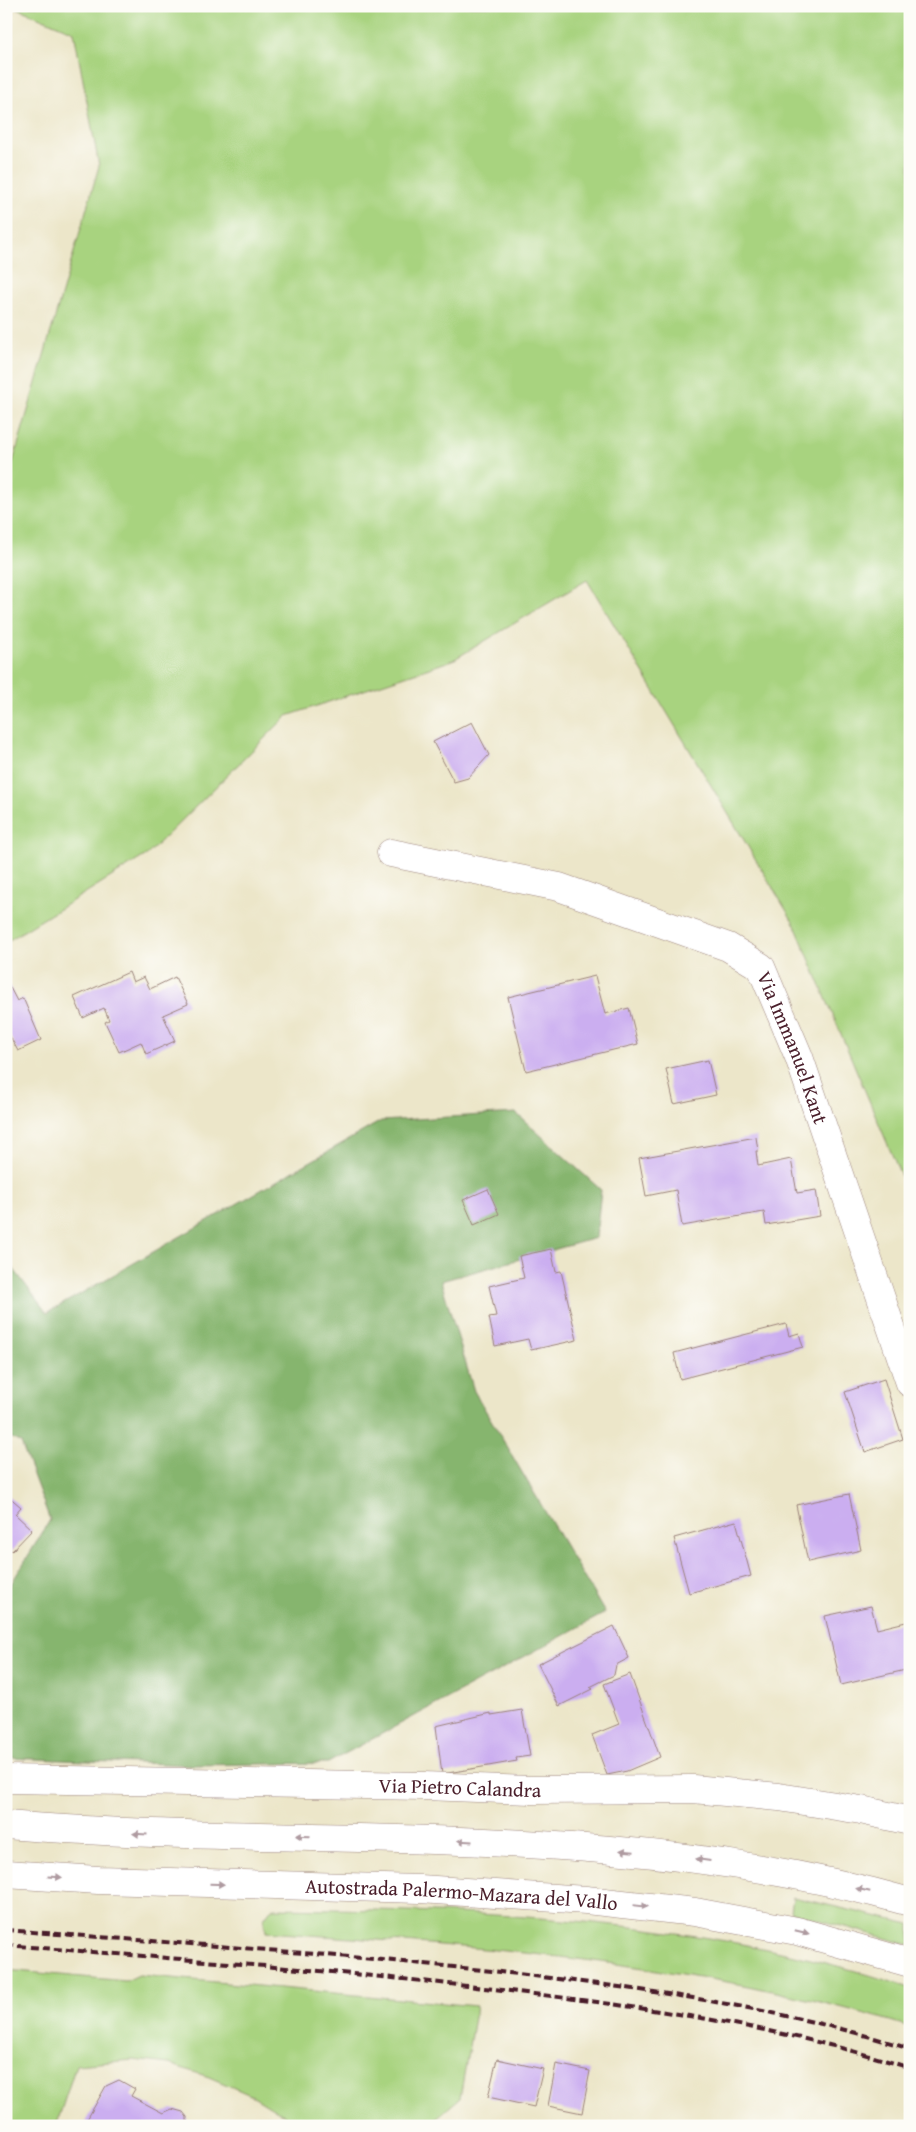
<svg xmlns="http://www.w3.org/2000/svg" width="916" height="2132" font-family="'Gentium Book Plus',serif">
	<style>
		.green { fill: #a8d37f; stroke: #797955 }
		.forest { fill: #86b56e; stroke: #686a4c }
		.building { fill: #cbaef0 }
		.lines { fill: none; stroke-linecap: round; stroke-linejoin: round }
		.street-casing { stroke: #9b827a; stroke-width: 29 }
		.highway-casing { stroke: #9b827a; stroke-width: 29 }
		.street { stroke: #fff; stroke-width: 28 }
		.highway { stroke: #fff; stroke-width: 28 }
		.rail { stroke: #4a1f2b; stroke-width: 4; stroke-dasharray: 8 4; stroke-linecap: butt }
		.oneway { fill: #ae9aa0 }
		.labels { text-anchor: middle; stroke-width: 4.5; stroke-linejoin: round; paint-order: stroke }
		.street-label { font-size: 20px; fill: #4a1f2b; stroke: #fdfcf7 }
	</style>
	<rect width="100%" height="100%" fill="#fdfcf7"/>
	<filter id="ink" filterUnits="userSpaceOnUse"><feTurbulence type="fractalNoise" baseFrequency=".02" numOctaves="2"/><feDisplacementMap in="SourceGraphic" scale="10" xChannelSelector="R" yChannelSelector="G"/><feConvolveMatrix kernelMatrix="1 2 1 2 8 2 1 2 1" color-interpolation-filters="sRGB"/></filter>
	<filter id="wash" filterUnits="userSpaceOnUse"><feTurbulence type="fractalNoise" baseFrequency=".0096" numOctaves="4" result="noise"/><feDisplacementMap in="SourceGraphic" scale="20" xChannelSelector="R" yChannelSelector="G"/><feGaussianBlur stdDeviation="1.12" result="paint"/><feColorMatrix in="noise" values="0 0 0 0 0 0 0 0 0 0 0 0 0 0 0 0 0 1.4 0 .05"/><feComposite in="paint" operator="in"/></filter>
	<g filter="url(#wash)">
		<rect width="100%" height="100%" fill="#ece6c9"/>
		<!-- green -->
		<g class="green">
			<polygon points="12,6 910,6 910,1197 794,923 587,580 453,660 287,716 148,854 6,942 6,486 99,166 74,32"/>
			<polygon points="793,1897 910,1924 910,1945 791,1912"/>
			<path d="M272,1908C486,1911 705,1918 910,1988V2027C702,1962 482,1947 266,1932L264,1919Z"/>
			<polygon points="6,1970 126,1981 139,1975 476,2006 460,2098 427,2126 302,2126 255,2097 209,2077 169,2064 133,2060 76,2065 56,2126 6,2126"/>
		</g>
		<!-- forest -->
		<polygon class="forest" points="516,1113 601,1190 596,1238 441,1281 474,1391 605,1613 328,1763 193,1765 6,1758 6,1592 50,1520 21,1443 6,1435 6,1259 47,1313 381,1121"/>
		<g id="blocks">
			<!-- building -->
			<g class="building">
				<polygon points="472,722 489,755 468,778 454,782 433,742"/>
				<polygon points="129,972 133,982 144,977 150,989 175,977 188,1004 163,1015 175,1041 146,1054 141,1042 119,1052 105,1022 109,1020 104,1008 83,1018 74,997"/>
				<polygon points="595,976 605,1014 629,1008 638,1044 526,1071 508,997"/>
				<polygon points="6,980 17,1001 23,998 41,1040 18,1051 6,1029"/>
				<polygon points="708,1060 716,1095 674,1104 666,1069"/>
				<polygon points="756,1137 758,1151 756,1151 758,1166 791,1159 797,1193 816,1190 820,1216 766,1225 764,1212 682,1226 676,1190 646,1196 639,1158"/>
				<polygon points="488,1189 499,1214 474,1225 463,1200"/>
				<polygon points="551,1249 556,1272 561,1271 577,1340 531,1350 528,1339 495,1346 489,1317 496,1316 489,1286 524,1278 519,1256"/>
				<polygon points="786,1324 789,1336 799,1333 803,1347 680,1379 674,1353"/>
				<polygon points="884,1379 903,1439 865,1452 845,1392"/>
				<polygon points="6,1494 21,1507 15,1514 32,1530 12,1551 6,1546"/>
				<polygon points="849,1494 861,1550 808,1562 796,1505"/>
				<polygon points="736,1521 751,1576 689,1593 674,1538"/>
				<polygon points="871,1606 877,1629 910,1621 910,1669 841,1685 825,1616"/>
				<polygon points="614,1626 629,1658 616,1665 614,1675 590,1687 593,1689 559,1706 538,1664"/>
				<polygon points="630,1674 660,1757 627,1771 607,1775 592,1735 619,1724 604,1684"/>
				<polygon points="522,1710 530,1756 516,1758 517,1761 442,1774 436,1726 491,1713 491,1715"/>
				<polygon points="497,2059 543,2069 534,2107 488,2097"/>
				<polygon points="556,2064 590,2071 582,2113 548,2106"/>
				<polygon points="119,2080 135,2089 131,2096 163,2113 172,2109 183,2112 187,2117 187,2126 90,2126 85,2123 106,2086"/>
				<polygon points="473,2121 486,2124 487,2126 473,2126"/>
			</g>
		</g>
	</g>
	<g filter="url(#ink)">
		<use href="#blocks" fill-opacity="0" stroke="#9b827a" stroke-width="1"/>
		<g class="lines">
			<!-- street casing -->
			<g class="street-casing">
				<g id="street">
					<path id="s1" d="M391,853L559,887L728,947L761,967L799,1057L910,1383"/>
					<path id="s2" d="M6,1779L424,1786L531,1790L693,1789L779,1797L861,1810L910,1821"/>
				</g>
			</g>
			<!-- highway casing -->
			<g class="highway-casing">
				<g id="highway">
					<path d="M6,1825C308,1849 615,1818 910,1902"/>
					<path id="s3" d="M6,1874L98,1880L420,1889L586,1900L695,1912L797,1931L910,1963"/>
				</g>
			</g>
			<!-- street -->
			<use href="#street" class="street"/>
			<!-- highway -->
			<use href="#highway" class="highway"/>
			<!-- rail -->
			<g class="rail">
				<path d="M6,1930C174,1943 342,1954 509,1973C644,1989 780,2007 910,2049"/>
				<path d="M6,1945C177,1959 348,1971 518,1992C651,2008 782,2027 910,2068"/>
			</g>
		</g>
		<!-- one-way arrows -->
		<defs><path id="oneway-solid" d="M-6-.8H1V-3.2L6.5 0L1 3.2V.8H-6Z" transform="scale(1.25)"/></defs>
		<g class="oneway">
			<use href="#oneway-solid" transform="translate(140 1834) rotate(-177)"/>
			<use href="#oneway-solid" transform="translate(303 1836) rotate(-179)"/>
			<use href="#oneway-solid" transform="translate(465 1841) rotate(-177)"/>
			<use href="#oneway-solid" transform="translate(627 1851) rotate(-175)"/>
			<use href="#oneway-solid" transform="translate(703 1860) rotate(-172)"/>
			<use href="#oneway-solid" transform="translate(55 1877) rotate(4)"/>
			<use href="#oneway-solid" transform="translate(217 1884) rotate(2)"/>
			<use href="#oneway-solid" transform="translate(863 1890) rotate(-167)"/>
			<use href="#oneway-solid" transform="translate(641 1906) rotate(6)"/>
			<use href="#oneway-solid" transform="translate(802 1932) rotate(14)"/>
		</g>
	</g>
	<g class="labels">
		<!-- street labels -->
		<g class="street-label">
			<text dy="7" stroke="none"><textPath href="#s1" startOffset="476">Via Immanuel Kant</textPath></text>
			<text dy="7" stroke="none"><textPath href="#s2" startOffset="454">Via Pietro Calandra</textPath></text>
			<text dy="7" stroke="none"><textPath href="#s3" startOffset="456">Autostrada Palermo-Mazara del Vallo</textPath></text>
		</g>
	</g>
	<!-- margin -->
	<rect width="916" height="2132" fill="none" stroke="#fdfcf7" stroke-width="25"/>
</svg>
